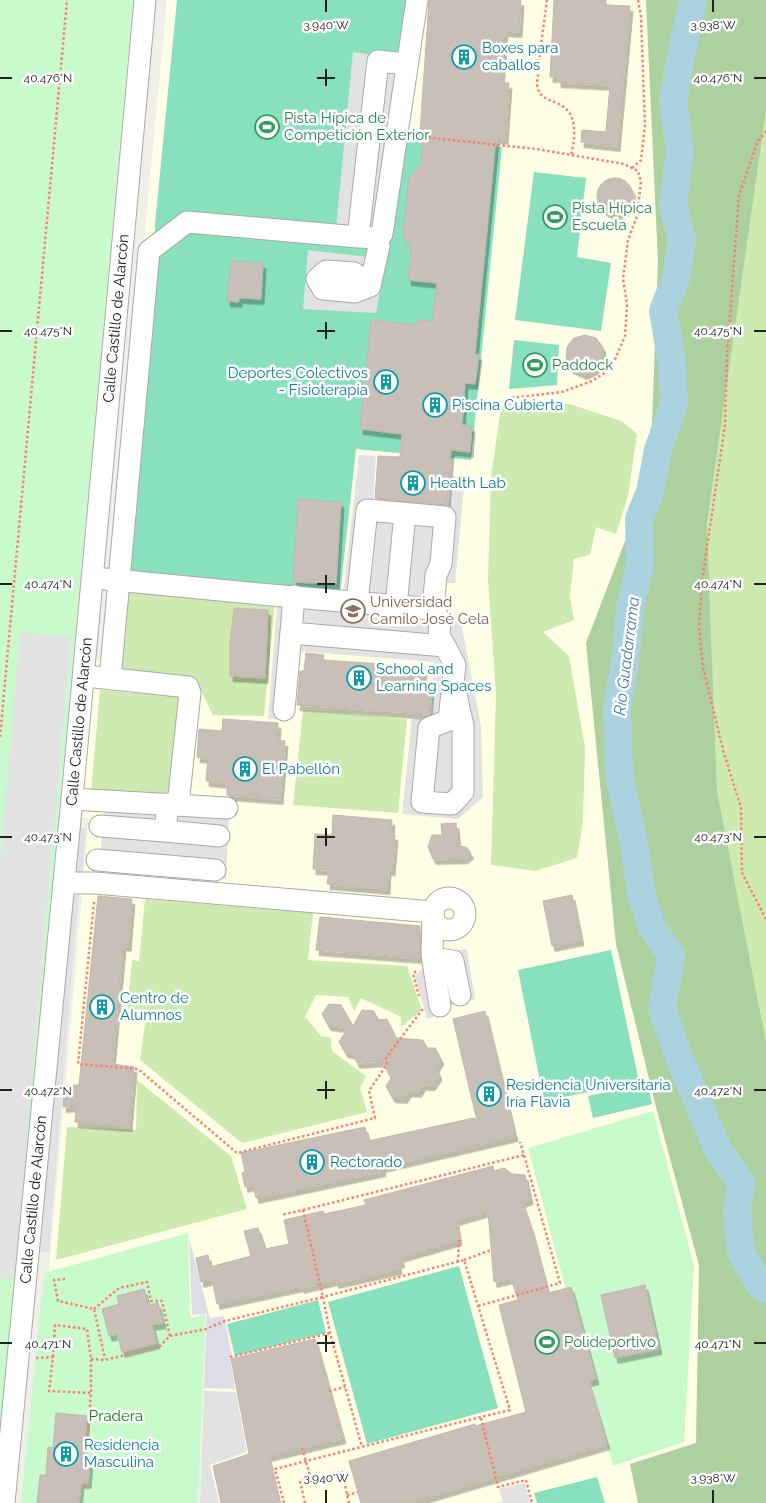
<svg xmlns="http://www.w3.org/2000/svg" width="766" height="1503" font-family="Raleway,sans-serif">
	<style>
		.education { fill: #ffffe5 }
		.grass { fill: #cdebb0 }
		.forest { fill: #add19e }
		.park { fill: #c8facc }
		.pitch { fill: #88e0be }
		.parking { fill: #e2e2e2 }
		.plaza { fill: #dddde8 }
		.lines { fill: none; stroke-linecap: round; stroke-linejoin: round }
		.river { stroke: #aad3df; stroke-width: 28 }
		.building { fill: #c7bfb8; stroke: #c4b6ab; filter: url(#shadow) }
		.minor-casing { stroke: #a9a9a9; stroke-width: 23 }
		.path { stroke: #fa8072; stroke-width: 2.5; stroke-dasharray: 2.5 2.5; stroke-linecap: butt }
		.minor { stroke: #fff; stroke-width: 21 }
		.ticks { fill: none; stroke: #222; stroke-width: 2 }
		.labels { text-anchor: middle; stroke-width: 5; stroke-linejoin: round; paint-order: stroke }
		.culture-label { font-size: 15px; fill: #0d838f; stroke: #fff; text-anchor: start }
		.leisure-label { font-size: 15px; fill: #27864d; stroke: #fff; text-anchor: start }
		.street-label { font-size: 15px; fill: #222; stroke: #fff }
		.education-label { font-size: 15px; fill: #785e54; stroke: #fff; text-anchor: start }
		.park-label { font-size: 15px; fill: #0c8416; stroke: #fff }
		.water-label { font-size: 16px; font-style: italic; fill: #4a7aab; stroke: #fff }
		.ticks-label { font-size: 12px; text-anchor: middle; fill: #222; stroke: #fff; stroke-width: 5; stroke-linejoin: round; paint-order: stroke }
	</style>
	<defs>
		<filter id="shadow"><feDropShadow dx="3" dy="5.5" stdDeviation="0" flood-color="#0004"/></filter>
	</defs>
	<rect width="100%" height="100%" fill="#f2efe9"/>
	<!-- education -->
	<polygon class="education" points="167,0 646,0 658,262 650,477 586,643 616,944 656,1107 699,1265 697,1443 630,1464 638,1503 503,1503 502,1501 492,1503 200,1503 207,1314 190,1318 188,1234 44,1273 49,1271 89,818 81,818 95,659 104,660"/>
	<!-- grass -->
	<g class="grass">
		<polygon points="766,111 766,1042 717,791 707,524"/>
		<polygon points="537,400 569,404 622,421 637,434 628,496 616,534 596,527 590,555 574,559 570,596 574,620 543,632 569,656 585,748 583,821 577,858 535,871 491,865 496,694 488,580 491,478 501,406 507,403"/>
		<polygon points="126,589 275,603 264,716 213,715 197,682 116,673"/>
		<polygon points="100,690 179,697 183,700 170,797 91,792"/>
		<polygon points="303,710 407,719 398,813 293,805"/>
		<polygon points="145,899 313,913 308,960 407,966 422,1010 401,1027 401,1017 361,998 354,1011 348,997 316,995 305,1017 321,1036 331,1038 332,1051 366,1076 360,1088 367,1112 242,1143 140,1060 147,1010 127,1009 132,960 139,961"/>
		<polygon points="137,1080 231,1156 247,1209 56,1260 67,1127 136,1130"/>
	</g>
	<!-- forest -->
	<polygon class="forest" points="646,0 766,0 766,111 707,524 717,791 766,1042 766,1503 638,1503 630,1464 696,1443 699,1265 656,1107 616,944 586,643 650,476 658,262"/>
	<!-- park -->
	<g class="park">
		<polygon points="0,0 133,0 0,1454"/>
		<polygon points="653,1111 694,1266 684,1442 613,1466 528,1148"/>
		<polygon points="188,1233 190,1318 205,1315 198,1503 21,1503 44,1273"/>
	</g>
	<!-- pitch -->
	<g class="pitch">
		<polygon points="177,0 408,0 393,136 502,147 471,460 356,449 340,595 124,574 155,253 155,224"/>
		<polygon points="534,172 586,178 577,257 611,263 601,331 515,320"/>
		<polygon points="514,340 559,345 557,385 509,389"/>
		<polygon points="611,950 639,1082 544,1101 518,970"/>
		<polygon points="648,1084 652,1104 593,1118 588,1096"/>
		<polygon points="459,1266 498,1408 367,1444 328,1302"/>
		<polygon points="318,1300 326,1333 235,1356 227,1324"/>
		<polygon points="597,1477 605,1503 537,1503 534,1493"/>
	</g>
	<!-- parking -->
	<g class="parking">
		<polygon points="353,52 402,59 377,231 336,228"/>
		<polygon points="308,250 386,259 376,313 303,309"/>
		<polygon points="359,455 376,456 373,507 448,513 453,476 465,477 455,583 438,583 438,603 343,595"/>
		<polygon points="277,605 460,617 481,726 483,797 458,819 402,814 412,718 431,720 434,662 297,651 289,720 268,719"/>
		<polygon points="20,632 71,637 14,1280 0,1278 0,864"/>
		<polygon points="105,807 229,819 226,879 99,867"/>
		<polygon points="75,827 86,828 82,879 71,879"/>
		<polygon points="69,891 79,892 49,1253 40,1252"/>
		<polygon points="467,949 475,999 448,1006 449,1012 427,1019 415,976 439,952"/>
		<polygon points="204,1391 236,1392 247,1452 210,1465 219,1503 200,1503"/>
		<polygon points="525,1483 530,1503 503,1503 499,1489"/>
	</g>
	<!-- plaza -->
	<polygon class="plaza" points="189,1238 210,1318 224,1316 232,1355 230,1357 235,1389 204,1388 207,1314 192,1315"/>
	<g class="lines">
		<!-- river -->
		<polyline class="river" points="693,0 679,66 673,102 680,150 673,204 682,240 676,278 663,311 672,363 674,404 658,450 650,492 639,519 640,565 630,608 625,664 617,708 619,775 632,833 642,897 652,927 671,956 662,1009 678,1055 718,1150 741,1182 737,1214 741,1252 759,1284 766,1289"/>
	</g>
	<!-- building -->
	<g class="building">
		<polygon points="429,0 521,0 519,32 505,31 501,83 509,83 505,139 496,138 475,354 479,355 475,384 465,383 462,425 472,426 470,452 451,450 447,505 375,498 378,456 400,457 402,434 360,429 371,320 416,325 418,320 432,321 437,283 408,280 411,249 403,235 409,177 421,165 423,133 420,133"/>
		<polygon points="554,0 606,0 606,5 630,6 617,146 581,142 582,130 606,132 610,85 558,82 558,77 550,77"/>
		<circle cx="615" cy="196" r="18"/>
		<polygon points="231,261 263,263 261,299 239,298 239,302 227,301"/>
		<polygon points="585,335 596,338 603,347 601,360 595,369 584,374 570,368 566,359 567,347 574,338"/>
		<polygon points="298,499 341,502 336,584 293,582"/>
		<polygon points="234,608 268,610 265,678 230,676 230,644"/>
		<polygon points="306,653 324,655 323,660 424,667 423,685 431,686 429,714 297,705 300,671 304,671"/>
		<polygon points="223,719 278,723 277,740 285,741 280,799 227,795 227,783 206,781 208,758 197,757 199,729 222,731"/>
		<polygon points="333,815 392,820 391,834 395,835 392,870 388,870 387,889 327,884 329,870 313,869 315,834 332,835"/>
		<polygon points="456,823 458,846 466,847 471,853 465,858 433,859 428,847 432,835 442,835 441,824"/>
		<polygon points="572,895 581,940 552,946 543,901"/>
		<polygon points="98,896 132,899 128,946 123,945 112,1064 134,1067 129,1126 75,1122 76,1106 63,1107 64,1086 79,1085"/>
		<polygon points="320,917 420,926 419,958 316,950"/>
		<polygon points="329,1004 341,1005 353,1026 362,1010 374,1011 378,1020 387,1019 396,1038 423,1040 427,1048 435,1048 441,1059 436,1067 439,1075 432,1085 423,1085 418,1092 409,1091 404,1098 392,1097 386,1086 391,1078 382,1061 357,1063 353,1054 345,1052 339,1042 348,1028 328,1025 322,1014"/>
		<polygon points="485,1011 515,1136 382,1167 383,1171 256,1198 253,1185 245,1187 242,1173 245,1172 241,1153 365,1127 368,1141 474,1118 477,1121 453,1019"/>
		<polygon points="493,1166 494,1171 504,1168 512,1174 525,1175 530,1199 522,1202 531,1228 548,1293 571,1287 596,1379 588,1381 607,1444 407,1503 361,1503 349,1461 475,1424 475,1426 526,1412 499,1305 518,1300 511,1278 494,1282 488,1211 456,1220 459,1240 400,1257 402,1262 398,1263 399,1269 336,1283 335,1280 301,1288 301,1286 217,1304 212,1279 201,1282 196,1258 208,1255 210,1267 251,1256 244,1231 258,1228 265,1249 289,1244 284,1220 323,1211 324,1214 366,1205 364,1200"/>
		<polygon points="645,1285 659,1349 615,1358 601,1295"/>
		<polygon points="144,1289 148,1305 158,1303 163,1323 152,1325 157,1343 122,1352 117,1334 109,1336 102,1309 119,1304 117,1296"/>
		<polygon points="315,1339 343,1438 268,1456 279,1503 221,1503 213,1466 249,1454 231,1359"/>
		<polygon points="56,1413 87,1416 83,1460 90,1461 88,1483 81,1483 79,1503 37,1503 40,1475 46,1475 48,1447 53,1448"/>
	</g>
	<g class="lines">
		<!-- minor casing -->
		<g class="minor-casing">
			<g id="minor">
				<polyline points="361,237 374,238 379,246 370,286 354,273 326,271 317,279 323,289 355,292 370,286"/>
				<polyline points="374,238 382,234 417,0"/>
				<path d="M105,579C214,590 324,600 433,609L436,575L441,564L445,517L367,510L357,602"/>
				<polyline points="396,606 405,514"/>
				<polyline points="433,609 440,620 439,636 445,646"/>
				<polyline points="291,633 294,596"/>
				<polyline points="95,677 188,687 190,693 178,805"/>
				<polyline points="110,679 149,251 187,222 358,237 378,61 407,64"/>
				<polyline points="284,710 291,633 445,646 455,665 449,720 429,728 422,802 452,804 463,792 463,726 453,681"/>
				<polyline points="72,799 227,808"/>
				<polyline points="100,826 165,831 168,804"/>
				<polyline points="165,831 219,836"/>
				<polyline points="97,860 215,870"/>
				<polyline points="64,883 95,883 433,912 432,955 440,1006"/>
				<circle cx="449" cy="914" r="16"/>
				<polyline points="433,958 453,961 460,995"/>
				<path id="s1" d="M4,1503L72,799L145,0"/>
			</g>
		</g>
		<!-- path -->
		<g class="path">
			<path d="M547,0C544,24 540,49 538,74C538,78 536,85 538,89C541,99 551,100 559,104C579,114 575,138 571,156"/>
			<polyline points="766,131 757,143 739,195 727,356 725,425 702,581 699,628 703,667 723,750 741,808 742,873 766,919"/>
			<polyline points="413,136 536,149 624,164 638,171 641,182 637,216 628,240 623,279 627,304 625,336 611,369 592,381 562,392 510,398"/>
			<polyline points="632,168 641,160 645,126 641,16 638,0"/>
			<polyline points="0,737 67,0"/>
			<polyline points="94,902 78,1064 138,1069 237,1153 375,1118 369,1091 387,1064 386,1058 422,1010 422,1009"/>
			<polyline points="416,971 413,974 419,996"/>
			<polyline points="303,1210 524,1155 520,1142"/>
			<polyline points="464,1260 491,1250"/>
			<polyline points="458,1262 459,1240"/>
			<polyline points="65,1279 54,1280 58,1301 94,1309 105,1359"/>
			<polyline points="478,1306 560,1283 524,1155"/>
			<polyline points="94,1309 119,1288 147,1282 151,1301 162,1301 170,1336"/>
			<polyline points="53,1357 55,1325 87,1329 91,1359 91,1393"/>
			<polyline points="230,1357 330,1333"/>
			<polyline points="36,1358 53,1357 49,1391 91,1393 86,1461"/>
			<polyline points="91,1359 105,1360 153,1348 160,1346 170,1336 206,1329 225,1321 323,1297 303,1210 281,1215"/>
			<polyline points="329,1391 345,1387"/>
			<polyline points="481,1418 498,1487 526,1480 532,1503"/>
			<polyline points="302,1448 311,1479"/>
			<polyline points="84,1488 84,1483"/>
			<polyline points="347,1495 358,1492"/>
			<path d="M284,1503L275,1469C353,1449 431,1429 510,1410L464,1260L323,1297L330,1333L362,1447"/>
			<polyline points="305,1503 300,1481 342,1472 349,1503"/>
		</g>
		<!-- minor -->
		<use href="#minor" class="minor"/>
	</g>
	<!-- ticks -->
	<path class="ticks" d="M326,0V12M713,0V12M326,69V86M0,78H12M317,78H335M754,78H766M326,322V339M0,331H12M317,331H335M754,331H766M326,575V593M0,584H12M317,584H335M754,584H766M326,828V846M0,837H12M317,837H335M754,837H766M326,1081V1099M0,1090H12M317,1090H335M754,1090H766M326,1335V1352M0,1343H12M317,1343H335M754,1343H766M326,1490V1503M713,1490V1503"/>
	<!-- icons -->
	<defs>
		<g id="building-ring" transform="scale(1.25)"><circle r="9.5" fill="#fff" stroke="#0f9aa8" stroke-width="1.5"/><path d="M-4-6H4V6H1V3H-1V6H-4ZM-2.5-4.3h1.7v1.8h-1.7ZM.8-4.3h1.7v1.8H.8ZM-2.5-1h1.7V.8h-1.7ZM.8-1h1.7V.8H.8Z" fill="#0f9aa8"/></g>
		<g id="stadium-ring" transform="scale(1.25)"><circle r="9.5" fill="#fff" stroke="#2e9e5b" stroke-width="1.5"/><path d="M0-5a6.5 5 0 1 0 0 10a6.5 5 0 1 0 0-10ZM-3.5-1.8h7v3.6h-7Z" fill="#2e9e5b"/></g>
		<g id="university-ring" transform="scale(1.25)"><circle r="9.5" fill="#fff" stroke="#8d6e63" stroke-width="1.5"/><path d="M0-5L7-2L0 1L-7-2ZM-4 1L0 2.5L4 1V4Q0 6-4 4Z" fill="#8d6e63"/></g>
	</defs>
	<g fill-rule="evenodd">
		<use href="#building-ring" x="464" y="57"/>
		<use href="#stadium-ring" x="267" y="127"/>
		<use href="#stadium-ring" x="555" y="217"/>
		<use href="#stadium-ring" x="535" y="365"/>
		<use href="#building-ring" x="386" y="382"/>
		<use href="#building-ring" x="435" y="405"/>
		<use href="#building-ring" x="413" y="483"/>
		<use href="#university-ring" x="353" y="611"/>
		<use href="#building-ring" x="359" y="678"/>
		<use href="#building-ring" x="245" y="769"/>
		<use href="#building-ring" x="102" y="1007"/>
		<use href="#building-ring" x="489" y="1094"/>
		<use href="#building-ring" x="312" y="1162"/>
		<use href="#stadium-ring" x="547" y="1342"/>
		<use href="#building-ring" x="66" y="1454"/>
	</g>
	<g class="labels">
		<!-- culture labels -->
		<g class="culture-label">
			<text x="482" y="53">Boxes para<tspan x="482" dy="17">caballos</tspan></text>
			<text x="368" y="378" text-anchor="end">Deportes Colectivos<tspan x="368" dy="17">- Fisioterapia</tspan></text>
			<text x="452" y="410">Piscina Cubierta</text>
			<text x="430" y="488">Health Lab</text>
			<text x="376" y="674">School and<tspan x="376" dy="17">Learning Spaces</tspan></text>
			<text x="262" y="774">El Pabellón</text>
			<text x="120" y="1003">Centro de<tspan x="120" dy="17">Alumnos</tspan></text>
			<text x="506" y="1090">Residencia Universitaria<tspan x="506" dy="17">Iría Flavia</tspan></text>
			<text x="330" y="1167">Rectorado</text>
			<text x="84" y="1450">Residencia<tspan x="84" dy="17">Masculina</tspan></text>
		</g>
		<!-- leisure labels -->
		<g class="leisure-label">
			<text x="284" y="123">Pista Hípica de<tspan x="284" dy="17">Competición Exterior</tspan></text>
			<text x="572" y="213">Pista Hípica<tspan x="572" dy="17">Escuela</tspan></text>
			<text x="552" y="370">Paddock</text>
			<text x="564" y="1347">Polideportivo</text>
		</g>
		<!-- street labels -->
		<g class="street-label">
			<text dy="5" stroke="none"><textPath href="#s1" startOffset="1190">Calle Castillo de Alarcón</textPath></text>
			<text dy="5" stroke="none"><textPath href="#s1" startOffset="785">Calle Castillo de Alarcón</textPath></text>
			<text dy="5" stroke="none"><textPath href="#s1" startOffset="305">Calle Castillo de Alarcón</textPath></text>
		</g>
		<!-- education labels -->
		<g class="education-label">
			<text x="370" y="607">Universidad<tspan x="370" dy="17">Camilo José Cela</tspan></text>
		</g>
		<!-- park labels -->
		<g class="park-label">
			<text x="116" y="1421">Pradera</text>
		</g>
		<!-- water labels -->
		<g class="water-label">
			<text transform="translate(626 656) rotate(-83)" y="6">Río Guadarrama</text>
		</g>
	</g>
	<g class="ticks-label">
		<text x="326" y="29">3.940°W</text>
		<text x="713" y="29">3.938°W</text>
		<text x="48" y="82">40.476°N</text>
		<text x="718" y="82">40.476°N</text>
		<text x="48" y="335">40.475°N</text>
		<text x="718" y="335">40.475°N</text>
		<text x="48" y="588">40.474°N</text>
		<text x="718" y="588">40.474°N</text>
		<text x="48" y="841">40.473°N</text>
		<text x="718" y="841">40.473°N</text>
		<text x="48" y="1095">40.472°N</text>
		<text x="718" y="1095">40.472°N</text>
		<text x="48" y="1348">40.471°N</text>
		<text x="718" y="1348">40.471°N</text>
		<text x="326" y="1482">3.940°W</text>
		<text x="713" y="1482">3.938°W</text>
	</g>
</svg>
